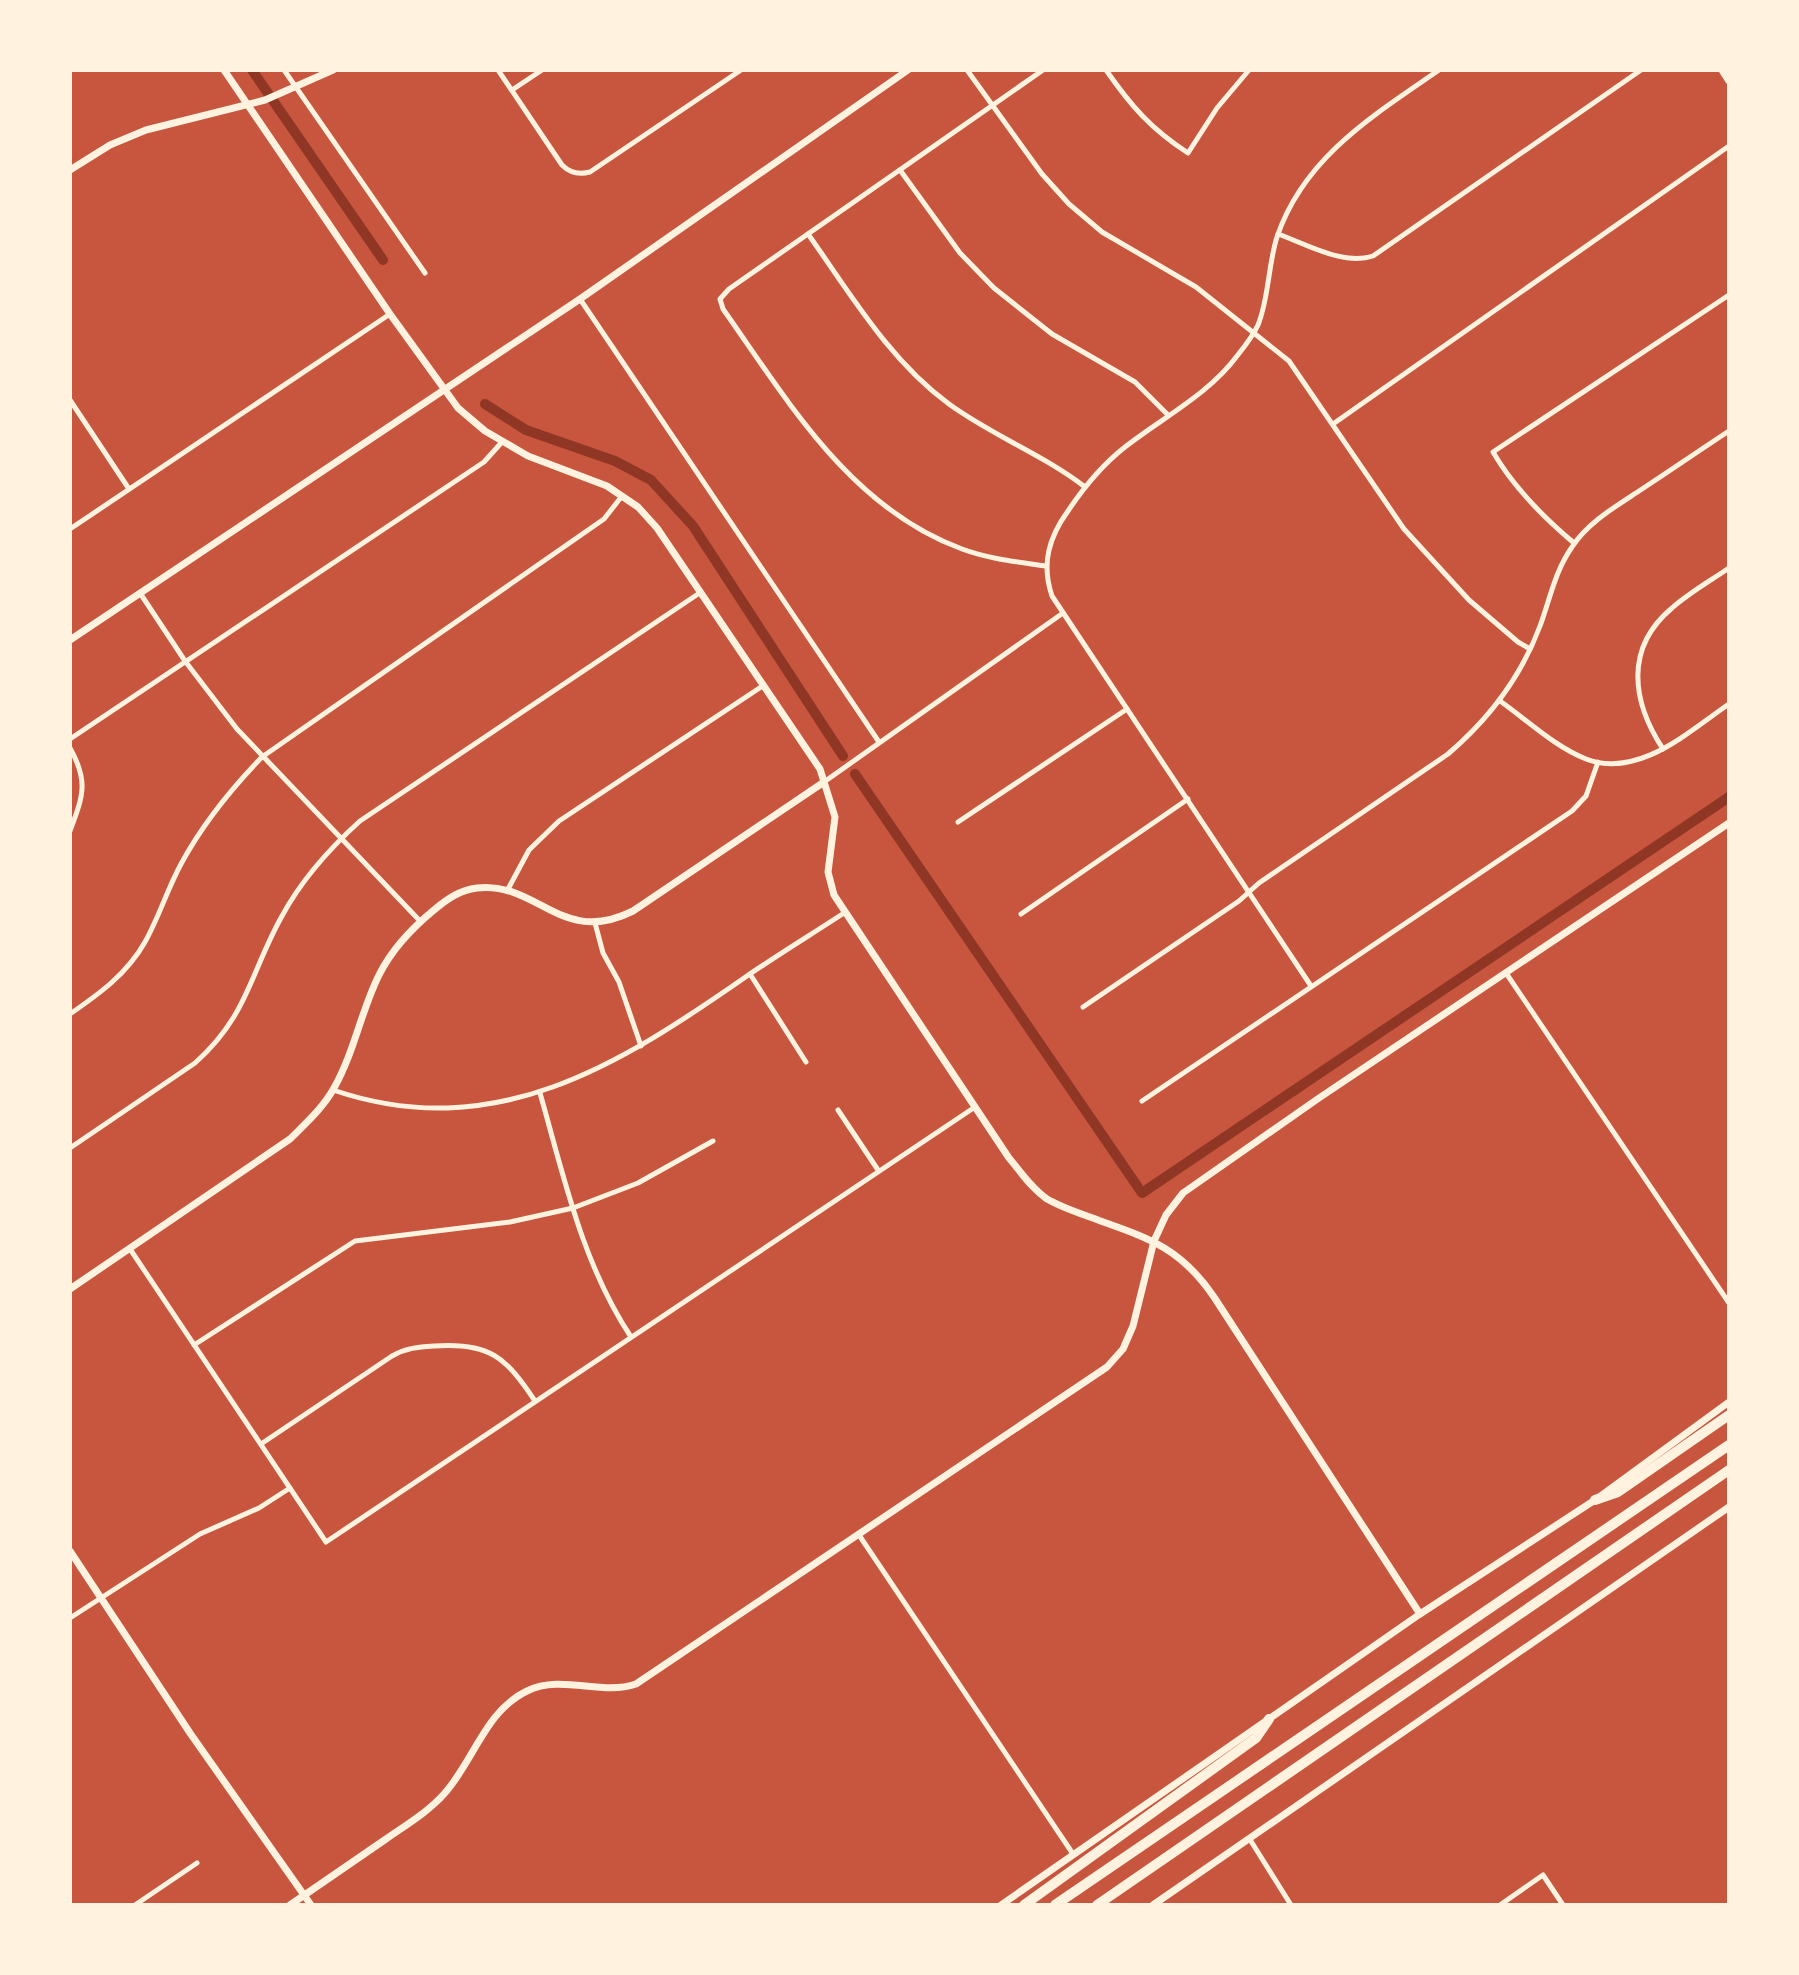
<svg xmlns="http://www.w3.org/2000/svg" width="1799" height="1975" font-family="Barlow,sans-serif">
	<style>
		.lines { fill: none; stroke-linecap: round; stroke-linejoin: round }
		.canal { stroke: #8f3625; stroke-width: 10 }
		.minor { stroke: #fff3e0; stroke-width: 5 }
		.tertiary { stroke: #fff3e0; stroke-width: 7 }
		.secondary { stroke: #fff3e0; stroke-width: 7 }
		.motorway { stroke: #fff3e0; stroke-width: 10 }
	</style>
	<rect width="100%" height="100%" fill="#c8553d"/>
	<g class="lines">
		<!-- canal -->
		<g class="canal">
			<polyline points="252,70 383,260"/>
			<polyline points="485,404 526,430 615,461 651,480 693,526 843,756"/>
			<polyline points="855,774 1142,1193 1729,797"/>
		</g>
		<!-- minor -->
		<g class="minor">
			<polyline points="284,70 425,273"/>
			<path d="M498,70L562,165C570,173 579,175 590,172L741,70"/>
			<polyline points="967,70 1042,174 1069,204 1102,232 1196,287 1289,361 1404,529 1469,600 1518,642 1530,649"/>
			<path d="M1043,70L729,289L720,299L723,309C788,401 850,508 962,549C989,559 1018,562 1046,566"/>
			<path d="M1106,70C1131,106 1151,129 1188,153L1217,108L1249,70"/>
			<polyline points="512,90 542,70"/>
			<polyline points="900,170 960,253 994,288 1052,334 1135,382 1168,415"/>
			<path d="M808,234C850,293 889,360 949,404C993,436 1042,454 1085,487"/>
			<path d="M1278,234C1306,244 1344,266 1373,256L1641,70"/>
			<polyline points="580,299 879,742"/>
			<polyline points="70,400 129,489"/>
			<polyline points="1333,424 1729,146"/>
			<polyline points="70,529 390,314"/>
			<path d="M1574,543C1543,517 1514,488 1493,452L1729,295"/>
			<polyline points="140,593 185,661 237,729 420,921"/>
			<path d="M1500,701C1527,720 1555,747 1586,759C1639,779 1689,731 1729,704"/>
			<polyline points="70,739 484,462 502,442"/>
			<path d="M70,748C89,782 83,796 70,831"/>
			<path d="M1663,749C1632,702 1624,648 1672,608C1689,593 1710,581 1729,568"/>
			<polyline points="824,782 1063,613"/>
			<polyline points="958,822 1127,709"/>
			<polyline points="507,891 529,850 559,821 764,685"/>
			<polyline points="1021,914 1188,799"/>
			<polyline points="595,923 603,953 619,982 641,1046"/>
			<polyline points="1506,973 1729,1303"/>
			<polyline points="750,974 806,1062"/>
			<path d="M1311,986L1052,596C1041,564 1049,537 1068,511C1084,487 1102,465 1125,447C1162,418 1209,394 1237,356C1245,346 1253,336 1258,325C1269,298 1268,265 1277,237C1304,157 1374,115 1439,70"/>
			<path d="M1083,1007L1239,901L1259,883L1448,754C1489,719 1521,677 1540,626C1550,599 1555,571 1572,547C1588,522 1618,505 1642,489C1671,470 1700,450 1729,431"/>
			<path d="M70,1014C99,994 127,974 145,942C159,917 167,890 181,864C202,825 231,789 262,757L604,519L622,496"/>
			<path d="M333,1090C495,1145 619,1065 747,976C779,954 812,934 844,913"/>
			<path d="M540,1093C564,1177 582,1263 631,1337"/>
			<polyline points="1142,1101 1572,811 1586,796 1598,762"/>
			<polyline points="838,1110 878,1170"/>
			<path d="M70,1148L195,1063C248,1016 250,973 282,916C302,879 329,849 360,821L701,592"/>
			<polyline points="130,1249 326,1542 975,1107"/>
			<polyline points="194,1345 355,1241 510,1222 573,1208 638,1183 713,1141"/>
			<path d="M261,1444L392,1356C406,1348 418,1347 434,1346C489,1342 506,1357 535,1401"/>
			<polyline points="859,1535 1073,1854"/>
			<polyline points="70,1618 200,1534 259,1508 290,1488"/>
			<polyline points="1249,1838 1291,1905"/>
			<polyline points="135,1905 197,1863"/>
			<polyline points="1500,1905 1543,1875 1563,1905"/>
		</g>
		<!-- tertiary -->
		<g class="tertiary">
			<path d="M224,70L390,314L458,408L485,431L528,456L607,486L638,507L657,528L820,769L835,817L828,872L834,895L1009,1158C1021,1172 1031,1188 1047,1199C1059,1206 1073,1211 1087,1216C1144,1237 1178,1244 1214,1297L1420,1614"/>
			<polyline points="70,170 110,145 146,130 265,100 333,70"/>
			<path d="M70,1289L290,1139C306,1123 323,1108 334,1088C354,1053 361,1011 379,975C392,949 412,928 434,910C447,899 460,890 477,888C538,881 561,947 633,911L824,782"/>
			<path d="M290,1905C322,1883 354,1861 386,1839C406,1825 428,1812 444,1794C474,1761 485,1711 527,1691C562,1674 601,1696 636,1684L1107,1367L1123,1349L1133,1326L1154,1241L1166,1215L1183,1193L1319,1098L1729,823"/>
		</g>
		<!-- secondary -->
		<g class="secondary">
			<polyline points="1722,70 1729,81"/>
			<polyline points="70,640 580,299 908,70"/>
			<polyline points="70,1551 190,1733 311,1905"/>
			<polyline points="1001,1905 1420,1614 1595,1500 1729,1402"/>
			<polyline points="1153,1905 1729,1507"/>
		</g>
		<!-- motorway -->
		<g class="motorway">
			<polyline points="1595,1500 1618,1492 1729,1415"/>
			<polyline points="1024,1905 1256,1738 1269,1719"/>
			<polyline points="1055,1905 1729,1445"/>
			<polyline points="1097,1905 1729,1470"/>
		</g>
	</g>
	<!-- border -->
	<rect width="1799" height="1975" fill="none" stroke="#fff3e0" stroke-width="144"/>
</svg>
